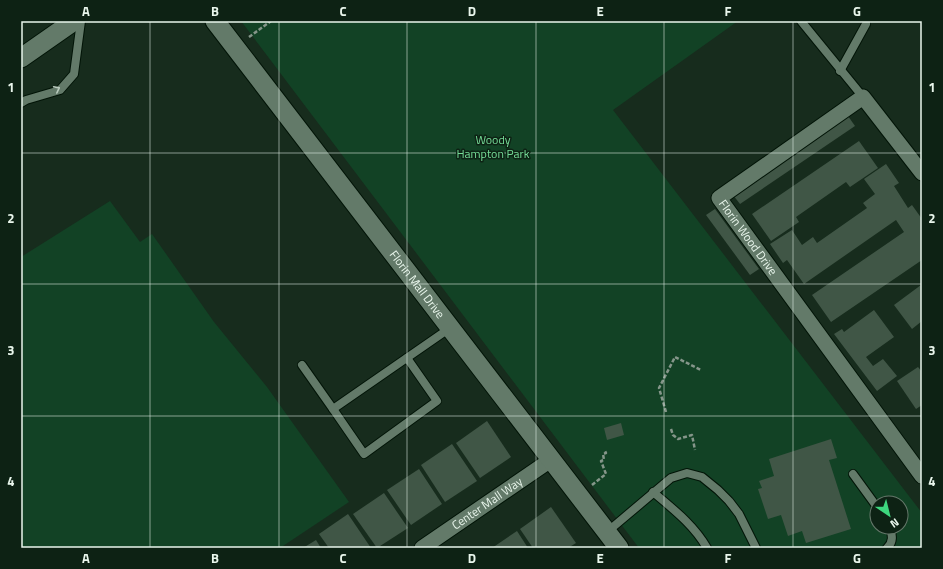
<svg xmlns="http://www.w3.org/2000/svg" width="943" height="569" font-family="'Titillium Web',sans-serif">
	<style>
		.green { fill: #124225; fill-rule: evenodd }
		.building { fill: #405646 }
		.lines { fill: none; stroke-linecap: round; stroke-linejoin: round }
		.service-casing { stroke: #021407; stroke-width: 10 }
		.minor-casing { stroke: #021407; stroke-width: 17 }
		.tertiary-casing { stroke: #021407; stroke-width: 21 }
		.path { stroke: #85968a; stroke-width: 2.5; stroke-dasharray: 4 2; stroke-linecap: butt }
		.service { stroke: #637a69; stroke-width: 8 }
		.minor { stroke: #637a69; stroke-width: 15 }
		.tertiary { stroke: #637a69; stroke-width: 19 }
		.oneway { stroke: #bacbbe }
		.grid { fill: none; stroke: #e9f6ec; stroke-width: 1; stroke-opacity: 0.55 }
		.labels { text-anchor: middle; stroke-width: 3; stroke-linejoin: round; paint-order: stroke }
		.park-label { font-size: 12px; fill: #76dd98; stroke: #0d2214 }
		.street-label { font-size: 12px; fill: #e9f6ec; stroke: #0d2214 }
		.neatline { fill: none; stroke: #e9f6ec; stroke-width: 1.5 }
		.grid-label { font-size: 13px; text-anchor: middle; font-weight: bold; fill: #e9f6ec }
	</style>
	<rect width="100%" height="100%" fill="#172c1d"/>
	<!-- green -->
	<g class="green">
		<path d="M241,21H738L613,110L922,513V548H639ZM877,503H901V527H877Z"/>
		<polygon points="110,201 140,242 152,234 214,322 267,387 349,502 280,548 21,548 21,257"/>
	</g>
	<!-- building -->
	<g class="building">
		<polygon points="848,116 855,126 740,204 733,195"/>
		<polygon points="859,141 878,168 850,187 846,182 796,217 799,222 771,241 752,214"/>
		<polygon points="886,164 899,183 894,186 908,208 912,205 922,219 922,260 831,322 812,295 904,232 896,220 804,284 787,260 783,263 770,244 792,230 802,245 813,237 817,243 867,208 863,203 875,194 864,179"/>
		<polygon points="715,209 759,269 750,275 706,215"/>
		<polygon points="921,285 922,287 922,321 912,329 894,305"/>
		<polygon points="874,310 894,337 866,357 873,366 883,359 897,376 877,391 834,334 842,329 844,332"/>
		<polygon points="918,367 922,372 922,405 916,409 897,381"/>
		<polygon points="487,421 511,457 480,478 456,443"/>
		<polygon points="621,423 624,435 607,440 604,428"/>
		<polygon points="831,439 837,458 829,460 851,529 806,543 802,531 788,536 781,515 768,519 758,489 762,488 759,481 774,476 769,459"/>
		<polygon points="452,444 477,481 445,502 421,465"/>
		<polygon points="419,469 442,504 411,525 387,490"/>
		<polygon points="384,493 408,528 377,548 353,514"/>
		<polygon points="551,507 576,543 568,548 533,548 520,529"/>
		<polygon points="348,514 371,548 329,548 319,534"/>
		<polygon points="517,531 528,548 492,548"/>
		<polygon points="316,540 321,548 303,548"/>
	</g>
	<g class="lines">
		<!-- service casing -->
		<g class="service-casing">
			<g id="service">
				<polyline points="801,21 863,97"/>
				<polyline points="840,71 866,24"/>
				<polyline points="21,103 26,100 60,90 74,74 81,21"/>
				<polyline points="302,365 333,409 450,328"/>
				<polyline points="333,409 364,454 437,401 407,358"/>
				<polyline points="853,474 877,507"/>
				<path d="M653,492C673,509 694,525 707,548"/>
				<polyline points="607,532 671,478 687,473 702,477 718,490 729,501 739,514 756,548"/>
				<path d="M887,548C894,542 892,535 890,527"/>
			</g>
		</g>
		<!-- minor casing -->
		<g class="minor-casing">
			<g id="minor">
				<path id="s1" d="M922,173L863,97L719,198L922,476"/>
				<path id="s2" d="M422,548L552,459"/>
			</g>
		</g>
		<!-- tertiary casing -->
		<g class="tertiary-casing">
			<g id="tertiary">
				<path id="s3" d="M215,21L619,548"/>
				<polyline points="21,58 74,21"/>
			</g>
		</g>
		<!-- path -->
		<g class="path">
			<polyline points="249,37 271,21"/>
			<polyline points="666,412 659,388 675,357 701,370"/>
			<polyline points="671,429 673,435 678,439 692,435 695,450"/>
			<polyline points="592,485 606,474 601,461 604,460 603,454 606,453 605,451"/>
		</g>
		<!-- service -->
		<use href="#service" class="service"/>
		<!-- minor -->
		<use href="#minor" class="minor"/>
		<!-- tertiary -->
		<use href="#tertiary" class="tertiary"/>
	</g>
	<!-- one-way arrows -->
	<defs><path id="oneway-chevron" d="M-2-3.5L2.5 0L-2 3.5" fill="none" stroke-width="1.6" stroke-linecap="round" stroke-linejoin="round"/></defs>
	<use class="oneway" href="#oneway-chevron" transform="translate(57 89) rotate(-27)"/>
	<!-- grid -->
	<path class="grid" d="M150,21V548M279,21V548M407,21V548M536,21V548M664,21V548M793,21V548M21,153H922M21,284H922M21,416H922"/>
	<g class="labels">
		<!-- park labels -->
		<g class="park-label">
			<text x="493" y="144">Woody<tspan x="493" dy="14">Hampton Park</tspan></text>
		</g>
		<!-- street labels -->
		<g class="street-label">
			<text dy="4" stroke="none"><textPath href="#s1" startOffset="321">Florin Wood Drive</textPath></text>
			<text dy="4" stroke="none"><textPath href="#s3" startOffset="332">Florin Mall Drive</textPath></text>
			<text dy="4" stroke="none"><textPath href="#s2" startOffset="79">Center Mall Way</textPath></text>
		</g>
	</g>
	<!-- border -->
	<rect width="943" height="569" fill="none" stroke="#0d2214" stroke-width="44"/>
	<!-- north arrow -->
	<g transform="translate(889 515) rotate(145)"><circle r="19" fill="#0d2214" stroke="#65776a"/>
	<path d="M0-3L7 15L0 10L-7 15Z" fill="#3dd77e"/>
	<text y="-6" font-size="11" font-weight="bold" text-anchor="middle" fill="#e9f6ec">N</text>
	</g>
	<rect x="22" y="22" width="899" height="525" class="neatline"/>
	<g class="grid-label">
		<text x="86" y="16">A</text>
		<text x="215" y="16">B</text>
		<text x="343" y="16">C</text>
		<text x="472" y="16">D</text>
		<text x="600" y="16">E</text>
		<text x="728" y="16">F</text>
		<text x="857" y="16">G</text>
		<text x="11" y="92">1</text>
		<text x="932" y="92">1</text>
		<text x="11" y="223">2</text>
		<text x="932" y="223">2</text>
		<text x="11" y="355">3</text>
		<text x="932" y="355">3</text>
		<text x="11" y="486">4</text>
		<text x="932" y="486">4</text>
		<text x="86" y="563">A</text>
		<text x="215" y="563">B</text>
		<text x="343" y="563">C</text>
		<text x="472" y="563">D</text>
		<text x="600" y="563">E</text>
		<text x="728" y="563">F</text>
		<text x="857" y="563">G</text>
	</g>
</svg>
